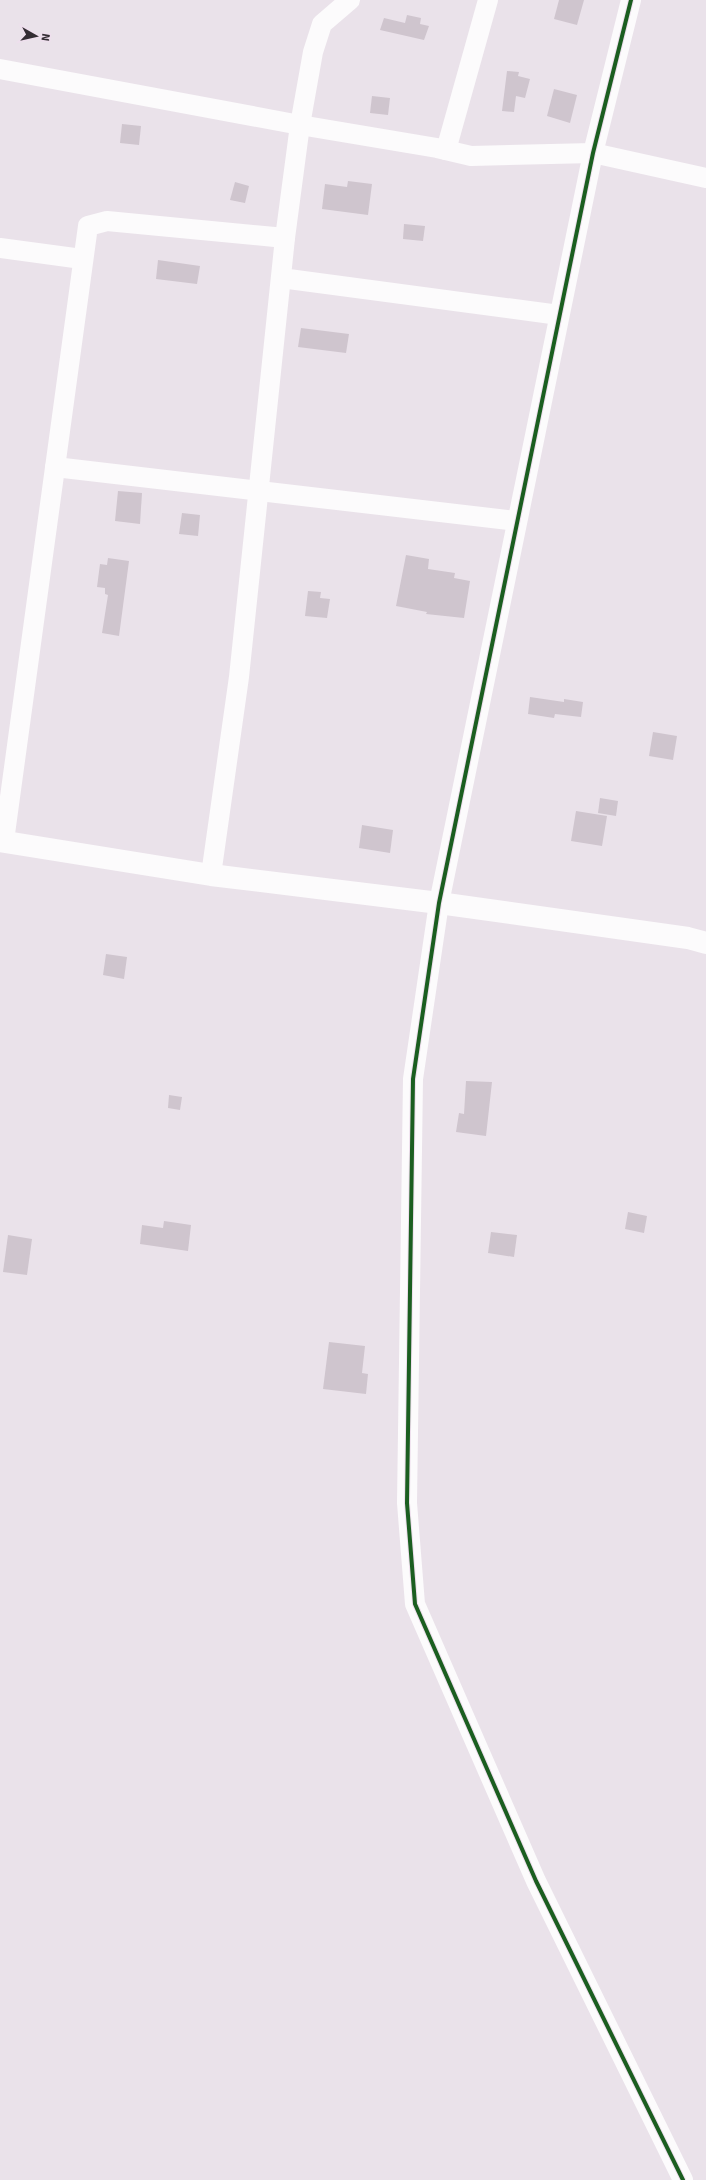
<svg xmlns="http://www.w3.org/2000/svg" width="706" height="2180" font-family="Signika,sans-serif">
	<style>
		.building { fill: #cfc5ce }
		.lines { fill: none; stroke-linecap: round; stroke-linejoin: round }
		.minor { stroke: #fcfbfc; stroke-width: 20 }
		.tertiary { stroke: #fcfbfc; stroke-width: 22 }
		.cycleway-casing { stroke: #eedfed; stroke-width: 6 }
		.cycleway { stroke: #1b5e20; stroke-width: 4 }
	</style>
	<rect width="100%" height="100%" fill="#eae2ea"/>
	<!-- building -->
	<g class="building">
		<polygon points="559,0 584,0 577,25 554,19"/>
		<polygon points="407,15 421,18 420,24 429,26 424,40 380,30 384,18 405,23"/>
		<polygon points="507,71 519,72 518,76 530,79 525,98 516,96 514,112 502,111"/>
		<polygon points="554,89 577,95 570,123 547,116"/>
		<polygon points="372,96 390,98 388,115 370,113"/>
		<polygon points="122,124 141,126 139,145 120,143"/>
		<polygon points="348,181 372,184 368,215 322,209 325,184 347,187"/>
		<polygon points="235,182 249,186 245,203 230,200"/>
		<polygon points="404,224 425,226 423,241 403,239"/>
		<polygon points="158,260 200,266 197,284 156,279"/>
		<polygon points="301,328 349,334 346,353 298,347"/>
		<polygon points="118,491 142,493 140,524 115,521"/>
		<polygon points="182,513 200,515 198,536 179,534"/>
		<polygon points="406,555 429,559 428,569 455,573 454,578 470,581 464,618 426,614 427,612 396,606"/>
		<polygon points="108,558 129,561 119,636 102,633 108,595 105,594 105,588 97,587 100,564 107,565"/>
		<polygon points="308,591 321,592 320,598 330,599 327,618 305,616"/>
		<polygon points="530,697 564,702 564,699 583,702 581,717 555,714 554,718 528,714"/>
		<polygon points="653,732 677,736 673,760 649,756"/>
		<polygon points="600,798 618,801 616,816 598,813"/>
		<polygon points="576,811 607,816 602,846 571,841"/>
		<polygon points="362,825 393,830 390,853 359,848"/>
		<polygon points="106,954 127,957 124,979 103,975"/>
		<polygon points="466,1081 492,1082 486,1136 456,1132 459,1113 464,1114"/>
		<polygon points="169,1095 182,1097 180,1110 168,1108"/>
		<polygon points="628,1212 647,1216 644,1233 625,1229"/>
		<polygon points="164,1221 191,1225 188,1251 140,1244 142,1225 163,1228"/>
		<polygon points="491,1232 517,1235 514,1257 488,1253"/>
		<polygon points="8,1235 32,1239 27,1275 3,1272"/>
		<polygon points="329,1342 365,1346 362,1373 368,1374 366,1394 323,1389"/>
	</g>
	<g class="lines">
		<!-- minor -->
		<g class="minor">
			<polyline points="631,0 593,153 439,903 413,1079 407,1503 415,1604 536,1881 683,2180"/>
			<polyline points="0,69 300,125 437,148 471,156 593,153 706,178"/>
			<polyline points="446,150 488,0"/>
			<polyline points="0,248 82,259"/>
			<polyline points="281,278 559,315"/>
			<polyline points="55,467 516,521"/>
			<polyline points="4,841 88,226 107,221 285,238"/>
			<polyline points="211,875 239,677 285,238 300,125 313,52 322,24 350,0"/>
		</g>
		<!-- tertiary -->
		<polyline class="tertiary" points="0,841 211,875 439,903 688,938 706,943"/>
		<!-- cycleway casing -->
		<g class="cycleway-casing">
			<polyline id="cycleway" points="631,0 593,153 439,903 413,1079 407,1503 415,1604 536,1881 683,2180"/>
		</g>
		<!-- cycleway -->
		<use href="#cycleway" class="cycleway"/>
	</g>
	<!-- north arrow -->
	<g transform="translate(36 36) rotate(98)" stroke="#eedfed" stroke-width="3" paint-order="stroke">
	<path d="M0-3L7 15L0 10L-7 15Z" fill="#332d33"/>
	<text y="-6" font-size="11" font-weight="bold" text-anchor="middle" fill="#332d33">N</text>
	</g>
</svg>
